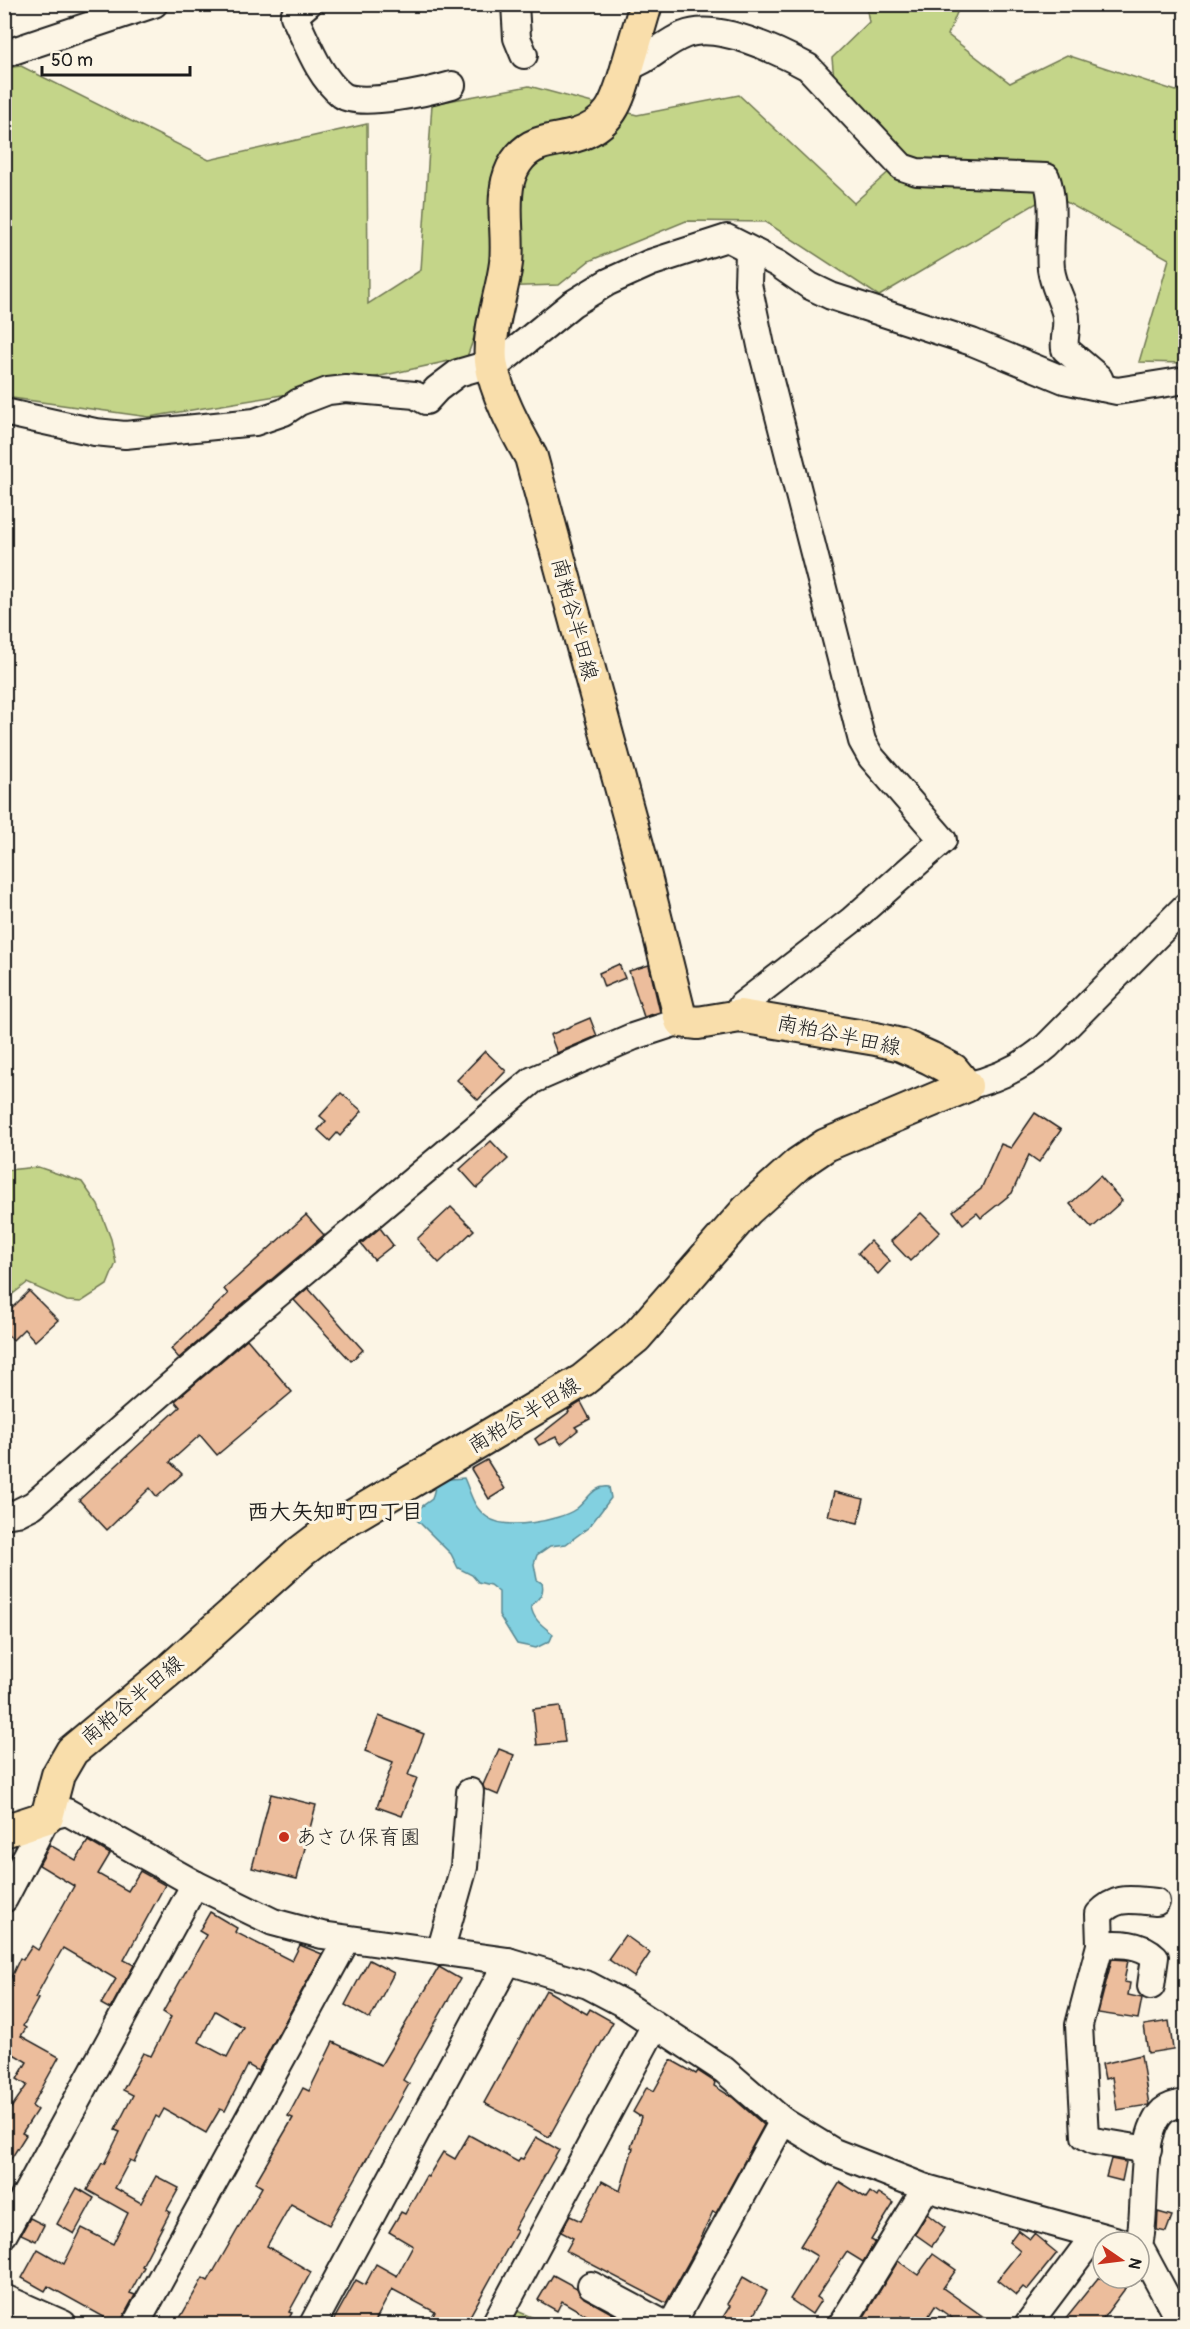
<svg xmlns="http://www.w3.org/2000/svg" width="1190" height="2329" font-family="Pangolin,'Klee One',sans-serif">
	<style>
		.green { fill: #c4d589; stroke: #707852; stroke-width: 1.5 }
		.water { fill: #82d0e0; stroke: #598892; stroke-width: 1.5 }
		.building { fill: #ecbd9c; stroke: #1c1c1c; stroke-width: 1.5; fill-rule: evenodd }
		.lines { fill: none; stroke-linecap: round; stroke-linejoin: round }
		.minor-casing { stroke: #1c1c1c; stroke-width: 30 }
		.major-casing { stroke: #1c1c1c; stroke-width: 36 }
		.minor { stroke: #fcf5e5; stroke-width: 26 }
		.major { stroke: #f9deab; stroke-width: 32 }
		.poi-dot { fill: #c8321e; stroke: #fcf5e5; stroke-width: 2 }
		.labels { text-anchor: middle; stroke-width: 6; stroke-linejoin: round; paint-order: stroke }
		.street-label { font-size: 21px; fill: #1c1c1c; stroke: #fcf5e5 }
		.poi-label { font-size: 21px; fill: #1c1c1c; stroke: #fcf5e5; text-anchor: start }
		.neighbourhood-label { font-size: 22px; font-weight: bold; fill: #1c1c1c; stroke: #fcf5e5 }
	</style>
	<rect width="100%" height="100%" fill="#fcf5e5"/>
	<filter id="ink" filterUnits="userSpaceOnUse"><feTurbulence type="fractalNoise" baseFrequency=".0167" numOctaves="2"/><feDisplacementMap in="SourceGraphic" scale="12" xChannelSelector="R" yChannelSelector="G"/><feConvolveMatrix kernelMatrix="1 2 1 2 8 2 1 2 1" color-interpolation-filters="sRGB"/></filter>
	<g filter="url(#ink)">
		<!-- green -->
		<g class="green">
			<polygon points="866,5 960,5 948,35 1010,83 1067,55 1176,91 1185,87 1185,363 1139,362 1169,259 1052,194 879,296 766,222 686,221 589,261 559,285 492,287 467,357 331,387 149,417 5,397 5,68 21,66 209,160 367,124 368,304 421,270 432,104 529,86 637,115 739,95 854,203 903,159 835,89 832,58 869,22"/>
			<polygon points="38,1167 82,1182 98,1205 111,1239 116,1263 107,1285 81,1302 67,1301 27,1283 5,1300 5,1174 7,1170"/>
			<polygon points="517,2311 548,2324 504,2324 510,2314"/>
		</g>
		<!-- water -->
		<path class="water" d="M464,1478C471,1493 472,1506 487,1517C505,1531 559,1521 576,1509C588,1500 593,1485 609,1487L611,1498L589,1527L566,1544L550,1546L537,1555L534,1564L537,1580L542,1583C545,1594 538,1599 531,1606C533,1620 543,1626 553,1634L550,1641L536,1648L517,1644L499,1615V1592L490,1585L478,1582L472,1575L458,1568L451,1554L415,1518L417,1510L432,1499L437,1480Z"/>
		<!-- building -->
		<g class="building">
			<polygon points="619,964 625,978 604,987 599,973"/>
			<polygon points="649,965 660,1012 644,1017 629,971"/>
			<polygon points="590,1018 597,1036 557,1053 550,1035"/>
			<polygon points="485,1051 506,1071 478,1100 457,1080"/>
			<polygon points="341,1093 362,1111 340,1136 337,1133 330,1141 318,1130 326,1121 320,1116"/>
			<polygon points="1035,1113 1061,1130 1039,1162 1029,1155 1012,1193 981,1218 977,1213 963,1224 953,1211 981,1189 1001,1144 1011,1148"/>
			<polygon points="491,1141 508,1159 477,1188 460,1169"/>
			<polygon points="1100,1176 1122,1201 1092,1228 1070,1204"/>
			<polygon points="451,1207 474,1230 439,1263 417,1239"/>
			<polygon points="921,1213 940,1232 910,1261 891,1241"/>
			<polygon points="306,1215 324,1235 179,1358 171,1349 228,1294 224,1289"/>
			<polygon points="380,1228 393,1245 374,1260 361,1244"/>
			<polygon points="870,1241 890,1261 878,1274 858,1253"/>
			<polygon points="308,1288 363,1350 351,1361 294,1300"/>
			<polygon points="29,1291 58,1320 35,1341 24,1329 13,1340 4,1331 4,1316"/>
			<polygon points="247,1339 292,1392 217,1455 200,1435 170,1462 182,1474 157,1497 150,1488 107,1530 79,1500 180,1407 175,1401"/>
			<polygon points="581,1402 590,1419 575,1427 578,1430 561,1444 556,1437 539,1445 535,1439 569,1412 568,1410"/>
			<polygon points="487,1460 505,1489 489,1499 471,1469"/>
			<polygon points="834,1492 864,1499 858,1523 828,1516"/>
			<polygon points="560,1706 565,1742 537,1745 533,1709"/>
			<polygon points="379,1716 424,1734 408,1775 417,1778 402,1816 377,1807 393,1762 365,1751"/>
			<polygon points="499,1749 514,1755 498,1795 484,1789 483,1785"/>
			<polygon points="271,1794 316,1805 297,1879 252,1868"/>
			<polygon points="88,1841 110,1854 98,1874 128,1891 140,1871 165,1885 124,1960 134,1965 110,2009 101,2004 116,1979 63,1948 48,1974 35,1998 38,1999 23,2026 26,2028 21,2036 59,2057 32,2106 37,2110 22,2133 26,2135 4,2170 4,2118 27,2085 17,2079 27,2062 12,2053 4,2066 4,1992 20,1958 23,1960 32,1946 38,1950 74,1886 39,1865 50,1845 76,1860"/>
			<path d="M210,1912L237,1928L235,1932L292,1961L300,1945L322,1954L258,2071L248,2065L225,2111L220,2109L206,2133L164,2109L159,2118L156,2116L134,2162L130,2160L115,2188L141,2203L156,2176L179,2188L167,2210L170,2212L142,2266L144,2267L130,2293L135,2295L123,2317L121,2325H100L104,2317L48,2286L45,2291L22,2278L38,2249L64,2264L82,2228L113,2244L128,2213L87,2190L102,2163L104,2164L120,2132L115,2130L133,2095L123,2090L143,2053L151,2056L171,2017L163,2012L206,1935L199,1931ZM215,2011L243,2027L227,2057L199,2042Z"/>
			<polygon points="625,1935 650,1953 634,1977 608,1959"/>
			<polygon points="1112,1959 1128,1960 1124,1982 1130,1983 1128,1995 1142,1998 1138,2019 1098,2013"/>
			<polygon points="369,1960 394,1973 370,2019 345,2005"/>
			<polygon points="439,1967 460,1979 403,2080 409,2084 329,2225 291,2204 267,2246 311,2272 289,2312 292,2313 285,2325 176,2325 203,2278 208,2281 262,2187 255,2183 293,2118 288,2116 303,2088 309,2091 333,2042 381,2065"/>
			<polygon points="546,1990 587,2014 590,2009 613,2022 549,2137 484,2103"/>
			<polygon points="1169,2021 1173,2049 1148,2053 1144,2025"/>
			<polygon points="1141,2055 1149,2105 1117,2110 1112,2077 1105,2079 1102,2064"/>
			<polygon points="671,2060 696,2074 698,2071 715,2082 714,2086 732,2097 764,2125 716,2213 713,2211 699,2243 666,2303 566,2251 573,2238 561,2232 570,2216 581,2221 602,2181 620,2191 633,2148 631,2147 641,2117 633,2112 647,2087 654,2091"/>
			<polygon points="469,2135 518,2162 520,2158 523,2159 536,2137 559,2150 514,2229 517,2231 465,2325 428,2325 435,2312 392,2289 373,2325 331,2325 356,2280 365,2285 376,2264 397,2276 413,2246 389,2232 401,2212 405,2214 426,2176 428,2177 443,2152 455,2159"/>
			<polygon points="1111,2159 1126,2162 1122,2181 1106,2177"/>
			<polygon points="840,2182 866,2198 870,2192 877,2197 879,2193 894,2203 871,2240 875,2242 863,2262 847,2252 817,2297 821,2300 812,2314 790,2299 817,2256 800,2246"/>
			<polygon points="77,2188 94,2198 74,2234 57,2224"/>
			<polygon points="1158,2212 1172,2216 1166,2232 1157,2230"/>
			<polygon points="927,2214 945,2228 932,2246 915,2234"/>
			<polygon points="30,2218 44,2225 36,2241 21,2234"/>
			<polygon points="1018,2230 1030,2239 1034,2234 1057,2253 1027,2290 1023,2287 1016,2295 997,2280 1020,2251 1009,2242"/>
			<polygon points="933,2254 956,2270 943,2288 995,2325 962,2325 935,2306 923,2325 914,2325 902,2316 897,2325 859,2325 898,2261 918,2275"/>
			<polygon points="553,2275 577,2288 584,2298 633,2325 603,2325 562,2301 557,2311 538,2300"/>
			<polygon points="743,2277 767,2291 752,2318 748,2316 743,2325 718,2325 730,2306 727,2304"/>
			<polygon points="1098,2278 1133,2278 1098,2325 1060,2325"/>
		</g>
		<g class="lines">
			<!-- minor casing -->
			<g class="minor-casing">
				<g id="minor">
					<path d="M308,4L294,16C307,42 318,76 342,95C360,108 431,91 452,85"/>
					<polyline points="515,4 517,38 524,55"/>
					<polyline points="4,54 154,4"/>
					<path d="M627,67C649,61 663,43 684,35C717,21 778,51 808,67L902,167L917,172L1046,177C1057,206 1048,238 1051,269C1053,285 1061,297 1065,312C1069,325 1063,337 1065,349L1099,378L1103,388"/>
					<polyline points="4,412 95,432 125,435 255,422 284,412 299,402 328,391 346,389 415,395 426,401 437,389 458,373 503,360 572,304 608,282 650,263 727,238 778,264 810,286 831,296 972,342 1064,380 1117,391 1186,380"/>
					<polyline points="740,1016 742,1005 852,920 943,840 871,757 862,741 761,346 748,284 749,251"/>
					<path d="M966,1086C997,1079 1023,1067 1047,1046L1186,906"/>
					<polyline points="4,1515 17,1513 33,1505 224,1339 533,1080 632,1037 681,1021"/>
					<polyline points="4,1899 47,1817 67,1812 195,1884 273,1922 322,1935 508,1961 588,1985 624,2004 724,2070 783,2121 834,2152 926,2188 1122,2242"/>
					<path d="M1100,1945C1119,1943 1141,1943 1155,1957L1151,1986"/>
					<polyline points="440,1952 464,1867 470,1792"/>
					<path d="M1148,2150L1094,2141L1085,2136L1079,2025L1100,1945L1099,1914C1117,1895 1131,1900 1156,1902"/>
					<polyline points="4,2234 195,1884"/>
					<path d="M1139,2245C1148,2209 1137,2136 1163,2111C1169,2106 1178,2104 1186,2103"/>
					<polyline points="1139,2246 1181,2324"/>
					<polyline points="591,2285 664,2324"/>
					<polyline points="4,2298 63,2324"/>
					<polyline points="136,2324 347,1939"/>
					<polyline points="313,2324 508,1961"/>
					<polyline points="495,2324 655,2025"/>
					<polyline points="672,2324 783,2121"/>
					<polyline points="842,2324 926,2188"/>
					<polyline points="1028,2324 1094,2236"/>
				</g>
			</g>
			<!-- major casing -->
			<g class="major-casing">
				<path id="major" d="M4,1831L47,1817L58,1775L72,1751L172,1668L302,1551L331,1529L583,1380L636,1337L747,1210L798,1164L826,1145L966,1086L953,1070L930,1058L901,1045L876,1039L740,1016L698,1023L681,1021L640,856L531,457C516,430 495,392 491,361C488,328 502,295 506,263C509,236 502,208 508,181C510,173 514,164 520,157C534,140 554,141 574,136C612,125 618,100 628,65C634,45 640,25 646,4"/>
			</g>
			<!-- minor -->
			<use href="#minor" class="minor"/>
			<!-- major -->
			<use href="#major" class="major"/>
		</g>
	</g>
	<!-- markers -->
	<circle class="poi-dot" cx="284" cy="1837" r="6"/>
	<g class="labels">
		<!-- street labels -->
		<g class="street-label">
			<text transform="translate(575 619) rotate(75)" y="7">南粕谷半田線</text>
			<text transform="translate(839 1035) rotate(12)" y="7">南粕谷半田線</text>
			<text transform="translate(524 1415) rotate(-31)" y="7">南粕谷半田線</text>
			<text transform="translate(132 1700) rotate(-40)" y="7">南粕谷半田線</text>
		</g>
		<!-- poi labels -->
		<g class="poi-label">
			<text x="296" y="1844">あさひ保育園</text>
		</g>
		<!-- neighbourhood labels -->
		<g class="neighbourhood-label">
			<text x="335" y="1519">西大矢知町四丁目</text>
		</g>
	</g>
	<!-- margin -->
	<rect width="1190" height="2329" fill="none" stroke="#fcf5e5" stroke-width="24"/>
	<rect x="12" y="12" width="1166" height="2305" fill="none" stroke="#1c1c1c" stroke-width="2" filter="url(#ink)"/>
	<!-- north arrow -->
	<g transform="translate(1121 2260) rotate(104)"><circle r="28" fill="#fcf5e5" stroke="#a29e95" stroke-width="1.5"/>
	<path d="M0-4.5L10 22L0 15L-10 22Z" fill="#c8321e"/>
	<text y="-9" font-size="16" font-weight="bold" text-anchor="middle" fill="#1c1c1c">N</text>
	</g>
	<!-- scale -->
	<path d="M42 66v9h148v-9" fill="none" stroke="#1c1c1c" stroke-width="3"/>
	<text x="51" y="66" font-size="18" fill="#1c1c1c" stroke="#fcf5e5" stroke-width="4.5" paint-order="stroke">50 m</text>
</svg>
